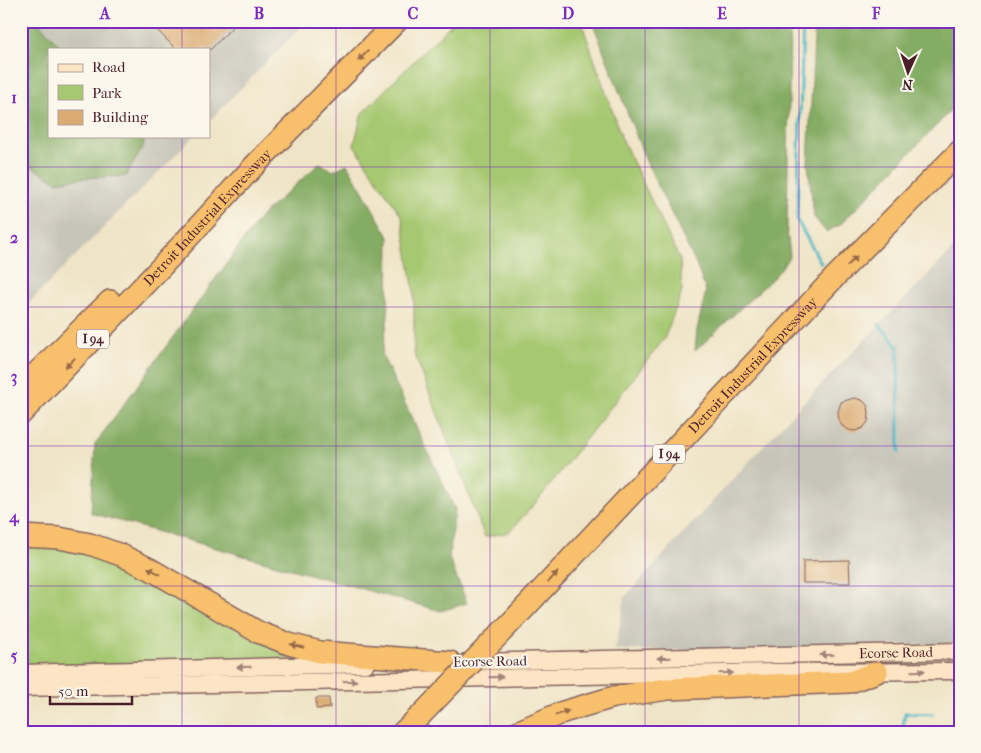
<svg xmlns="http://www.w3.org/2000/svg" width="981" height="753" font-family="'IM FELL French Canon',serif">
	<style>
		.industrial { fill: #c7c5b8 }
		.green { fill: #a6c871; stroke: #78744e }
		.forest { fill: #84ac63; stroke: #676647 }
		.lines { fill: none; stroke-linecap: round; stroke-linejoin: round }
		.stream { stroke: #48b5c4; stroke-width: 3 }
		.building { fill: #dcab73 }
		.secondary-casing { stroke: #846461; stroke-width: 19 }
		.highway-casing { stroke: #846461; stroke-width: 24 }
		.secondary { stroke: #fce5c4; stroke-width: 16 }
		.highway { stroke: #f8bf6c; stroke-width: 21 }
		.highway-bridge-casing { stroke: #846461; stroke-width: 24; stroke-linecap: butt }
		.highway-bridge { stroke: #f8bf6c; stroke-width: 21 }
		.oneway { fill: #986748 }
		.oneway2 { fill: #a38278 }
		.grid { fill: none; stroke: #7b2cbf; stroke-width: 1; stroke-opacity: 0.55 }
		.labels { text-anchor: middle; stroke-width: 4; stroke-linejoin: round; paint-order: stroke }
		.shield { fill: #fbf7ec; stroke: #7f6065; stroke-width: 1 }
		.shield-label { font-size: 12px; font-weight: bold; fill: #4a1f2b }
		.street-label { font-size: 14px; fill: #4a1f2b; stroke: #fbf7ec }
		.neatline { fill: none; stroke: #7b2cbf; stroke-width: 2 }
		.grid-label { font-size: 16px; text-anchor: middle; font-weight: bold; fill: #7b2cbf }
	</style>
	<rect width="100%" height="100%" fill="#fbf7ec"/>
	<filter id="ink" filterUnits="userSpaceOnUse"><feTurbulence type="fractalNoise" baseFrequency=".02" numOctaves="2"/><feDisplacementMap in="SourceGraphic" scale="10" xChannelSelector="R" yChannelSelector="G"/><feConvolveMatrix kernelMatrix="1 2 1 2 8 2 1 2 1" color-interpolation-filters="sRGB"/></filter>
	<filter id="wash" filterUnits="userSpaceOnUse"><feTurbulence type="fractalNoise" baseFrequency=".0096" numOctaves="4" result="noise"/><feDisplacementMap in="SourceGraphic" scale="20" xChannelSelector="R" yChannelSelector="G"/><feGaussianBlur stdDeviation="1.12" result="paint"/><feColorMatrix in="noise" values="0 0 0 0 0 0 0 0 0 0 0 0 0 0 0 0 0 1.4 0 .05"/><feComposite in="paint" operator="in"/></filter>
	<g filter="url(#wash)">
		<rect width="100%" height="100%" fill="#efe4c6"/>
		<!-- industrial -->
		<g class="industrial">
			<polygon points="21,21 307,21 209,121 209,49 49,49 49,136 194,136 21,311"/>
			<polygon points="960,242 960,643 750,651 615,650 625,597 799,407"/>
		</g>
		<!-- green -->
		<g class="green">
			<polygon points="454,21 581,21 622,139 680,260 682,292 664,339 539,499 509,532 485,537 414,353 414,292 402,217 354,145 362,113"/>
			<polygon points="21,544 62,546 110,559 298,655 298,659 21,667"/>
		</g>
		<!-- forest -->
		<g class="forest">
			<polygon points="21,21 37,21 63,49 49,49 49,136 145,136 143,147 126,176 81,178 57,182 21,160"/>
			<polygon points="592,21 790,21 787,230 790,256 776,275 695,351 697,330 706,291 695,262 646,161"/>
			<polygon points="815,21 960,21 960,101 840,225 826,232 814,217 808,164"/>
			<polygon points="320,163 333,171 347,164 389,237 388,316 382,355 455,509 449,558 467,603 441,611 91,513 95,444 262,215"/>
		</g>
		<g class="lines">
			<!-- stream -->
			<g class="stream">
				<polyline points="803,21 797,220 821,263"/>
				<polyline points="879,324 898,347 899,452"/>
				<polyline points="902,732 905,713 933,714"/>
			</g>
		</g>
		<g id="blocks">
			<!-- building -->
			<g class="building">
				<polygon points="148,21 238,21 211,49 176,49"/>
				<polygon points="854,398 862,400 868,406 869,413 868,422 863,428 855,431 849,430 842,426 839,420 838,412 841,402"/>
				<polygon points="849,560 850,583 803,583 803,561"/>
				<polygon points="316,698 329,698 330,708 316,709"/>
			</g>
		</g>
	</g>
	<g filter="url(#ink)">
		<use href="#blocks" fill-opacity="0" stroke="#846461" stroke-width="1"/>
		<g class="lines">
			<!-- secondary casing -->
			<g class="secondary-casing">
				<g id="secondary">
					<path id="s1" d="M466,662L960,651"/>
					<polyline points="21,673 366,664"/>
					<polyline points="21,688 774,672 960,671"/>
				</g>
			</g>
			<!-- highway casing -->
			<g class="highway-casing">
				<g id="highway">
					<polyline points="21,388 110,301"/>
					<path id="s2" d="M21,414L164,264L253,167L397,21"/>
					<polyline points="21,536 59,538 90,544 121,555 150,569 258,632 289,644 320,652 450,662"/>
					<path id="s3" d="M520,613L834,278L960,151"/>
					<polyline points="403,732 421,715"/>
					<polyline points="517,732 563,712 614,697 668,689 850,682 877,672"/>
				</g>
			</g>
			<!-- secondary -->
			<use href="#secondary" class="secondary"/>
			<!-- highway -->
			<use href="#highway" class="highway"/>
			<!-- highway-bridge casing -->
			<g class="highway-bridge-casing">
				<polyline id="highway-bridge" points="421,715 520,613"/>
			</g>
			<!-- highway-bridge -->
			<use href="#highway-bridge" class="highway-bridge"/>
		</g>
		<!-- one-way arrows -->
		<defs><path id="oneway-solid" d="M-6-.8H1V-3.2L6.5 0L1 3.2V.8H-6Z" transform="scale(1.25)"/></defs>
		<g class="oneway">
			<use href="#oneway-solid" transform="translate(363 56) rotate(135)"/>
			<use href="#oneway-solid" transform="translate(852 261) rotate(-45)"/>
			<use href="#oneway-solid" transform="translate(70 363) rotate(134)"/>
			<use href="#oneway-solid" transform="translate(154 571) rotate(-150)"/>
			<use href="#oneway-solid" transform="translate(553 577) rotate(-47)"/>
			<use href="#oneway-solid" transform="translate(297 646) rotate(-166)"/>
			<use href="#oneway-solid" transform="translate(562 713) rotate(-20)"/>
		</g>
		<g class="oneway2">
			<use href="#oneway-solid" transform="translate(827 655) rotate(179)"/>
			<use href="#oneway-solid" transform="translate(664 658) rotate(179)"/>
			<use href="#oneway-solid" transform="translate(244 667) rotate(178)"/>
			<use href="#oneway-solid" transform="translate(918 671) rotate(-1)"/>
			<use href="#oneway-solid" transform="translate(726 673) rotate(-1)"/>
			<use href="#oneway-solid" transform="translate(496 677) rotate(-1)"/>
			<use href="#oneway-solid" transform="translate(350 681) rotate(-2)"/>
		</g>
	</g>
	<!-- grid -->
	<path class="grid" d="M182,21V49M336,21V732M490,21V732M645,21V732M799,21V732M182,136V732M21,167H960M21,307H960M21,446H960M21,586H960"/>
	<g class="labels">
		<!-- shield labels -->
		<g class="shield">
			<rect x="77" y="329.5" width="32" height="19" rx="4"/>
			<rect x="653" y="444.5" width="32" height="19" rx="4"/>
		</g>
		<g class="shield-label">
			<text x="93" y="343">I 94</text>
			<text x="669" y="458">I 94</text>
		</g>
		<!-- street labels -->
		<g class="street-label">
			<text dy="5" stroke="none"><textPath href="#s2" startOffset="271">Detroit Industrial Expressway</textPath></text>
			<text dy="5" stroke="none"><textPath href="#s3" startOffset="340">Detroit Industrial Expressway</textPath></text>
			<text dy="5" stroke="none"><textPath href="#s1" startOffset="430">Ecorse Road</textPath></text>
			<text transform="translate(490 661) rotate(-1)" y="5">Ecorse Road</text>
		</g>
	</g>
	<!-- margin -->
	<rect width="981" height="753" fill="none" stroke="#fbf7ec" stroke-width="55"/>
	<!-- legend -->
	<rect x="48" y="48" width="162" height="90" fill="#fbf7ec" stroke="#b4a19f"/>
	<rect x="58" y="64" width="25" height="8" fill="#fce5c4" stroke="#b4a19f"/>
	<text x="92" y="72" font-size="15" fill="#4a1f2b">Road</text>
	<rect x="58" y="85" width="25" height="15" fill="#a6c871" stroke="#b4a19f"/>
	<text x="92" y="98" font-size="15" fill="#4a1f2b">Park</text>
	<rect x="58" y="110" width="25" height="15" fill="#dcab73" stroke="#b4a19f"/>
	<text x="92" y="122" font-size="15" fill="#4a1f2b">Building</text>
	<!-- north arrow -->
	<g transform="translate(908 72) rotate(183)" stroke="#fbf7ec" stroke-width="4" paint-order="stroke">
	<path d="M0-4L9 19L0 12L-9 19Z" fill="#4a1f2b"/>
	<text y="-8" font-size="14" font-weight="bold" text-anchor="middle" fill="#4a1f2b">N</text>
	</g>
	<!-- scale -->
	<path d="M50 696v8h82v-8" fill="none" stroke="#4a1f2b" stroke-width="2.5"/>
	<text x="58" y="696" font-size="15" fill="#4a1f2b" stroke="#fbf7ec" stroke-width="4" paint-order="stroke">50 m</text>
	<rect x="28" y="28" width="926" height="698" class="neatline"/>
	<g class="grid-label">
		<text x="105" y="19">A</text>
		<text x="259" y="19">B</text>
		<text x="413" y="19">C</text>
		<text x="568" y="19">D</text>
		<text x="722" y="19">E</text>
		<text x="876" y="19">F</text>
		<text x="14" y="103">1</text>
		<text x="14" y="243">2</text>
		<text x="14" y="382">3</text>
		<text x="14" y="522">4</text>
		<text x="14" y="661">5</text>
	</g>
</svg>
